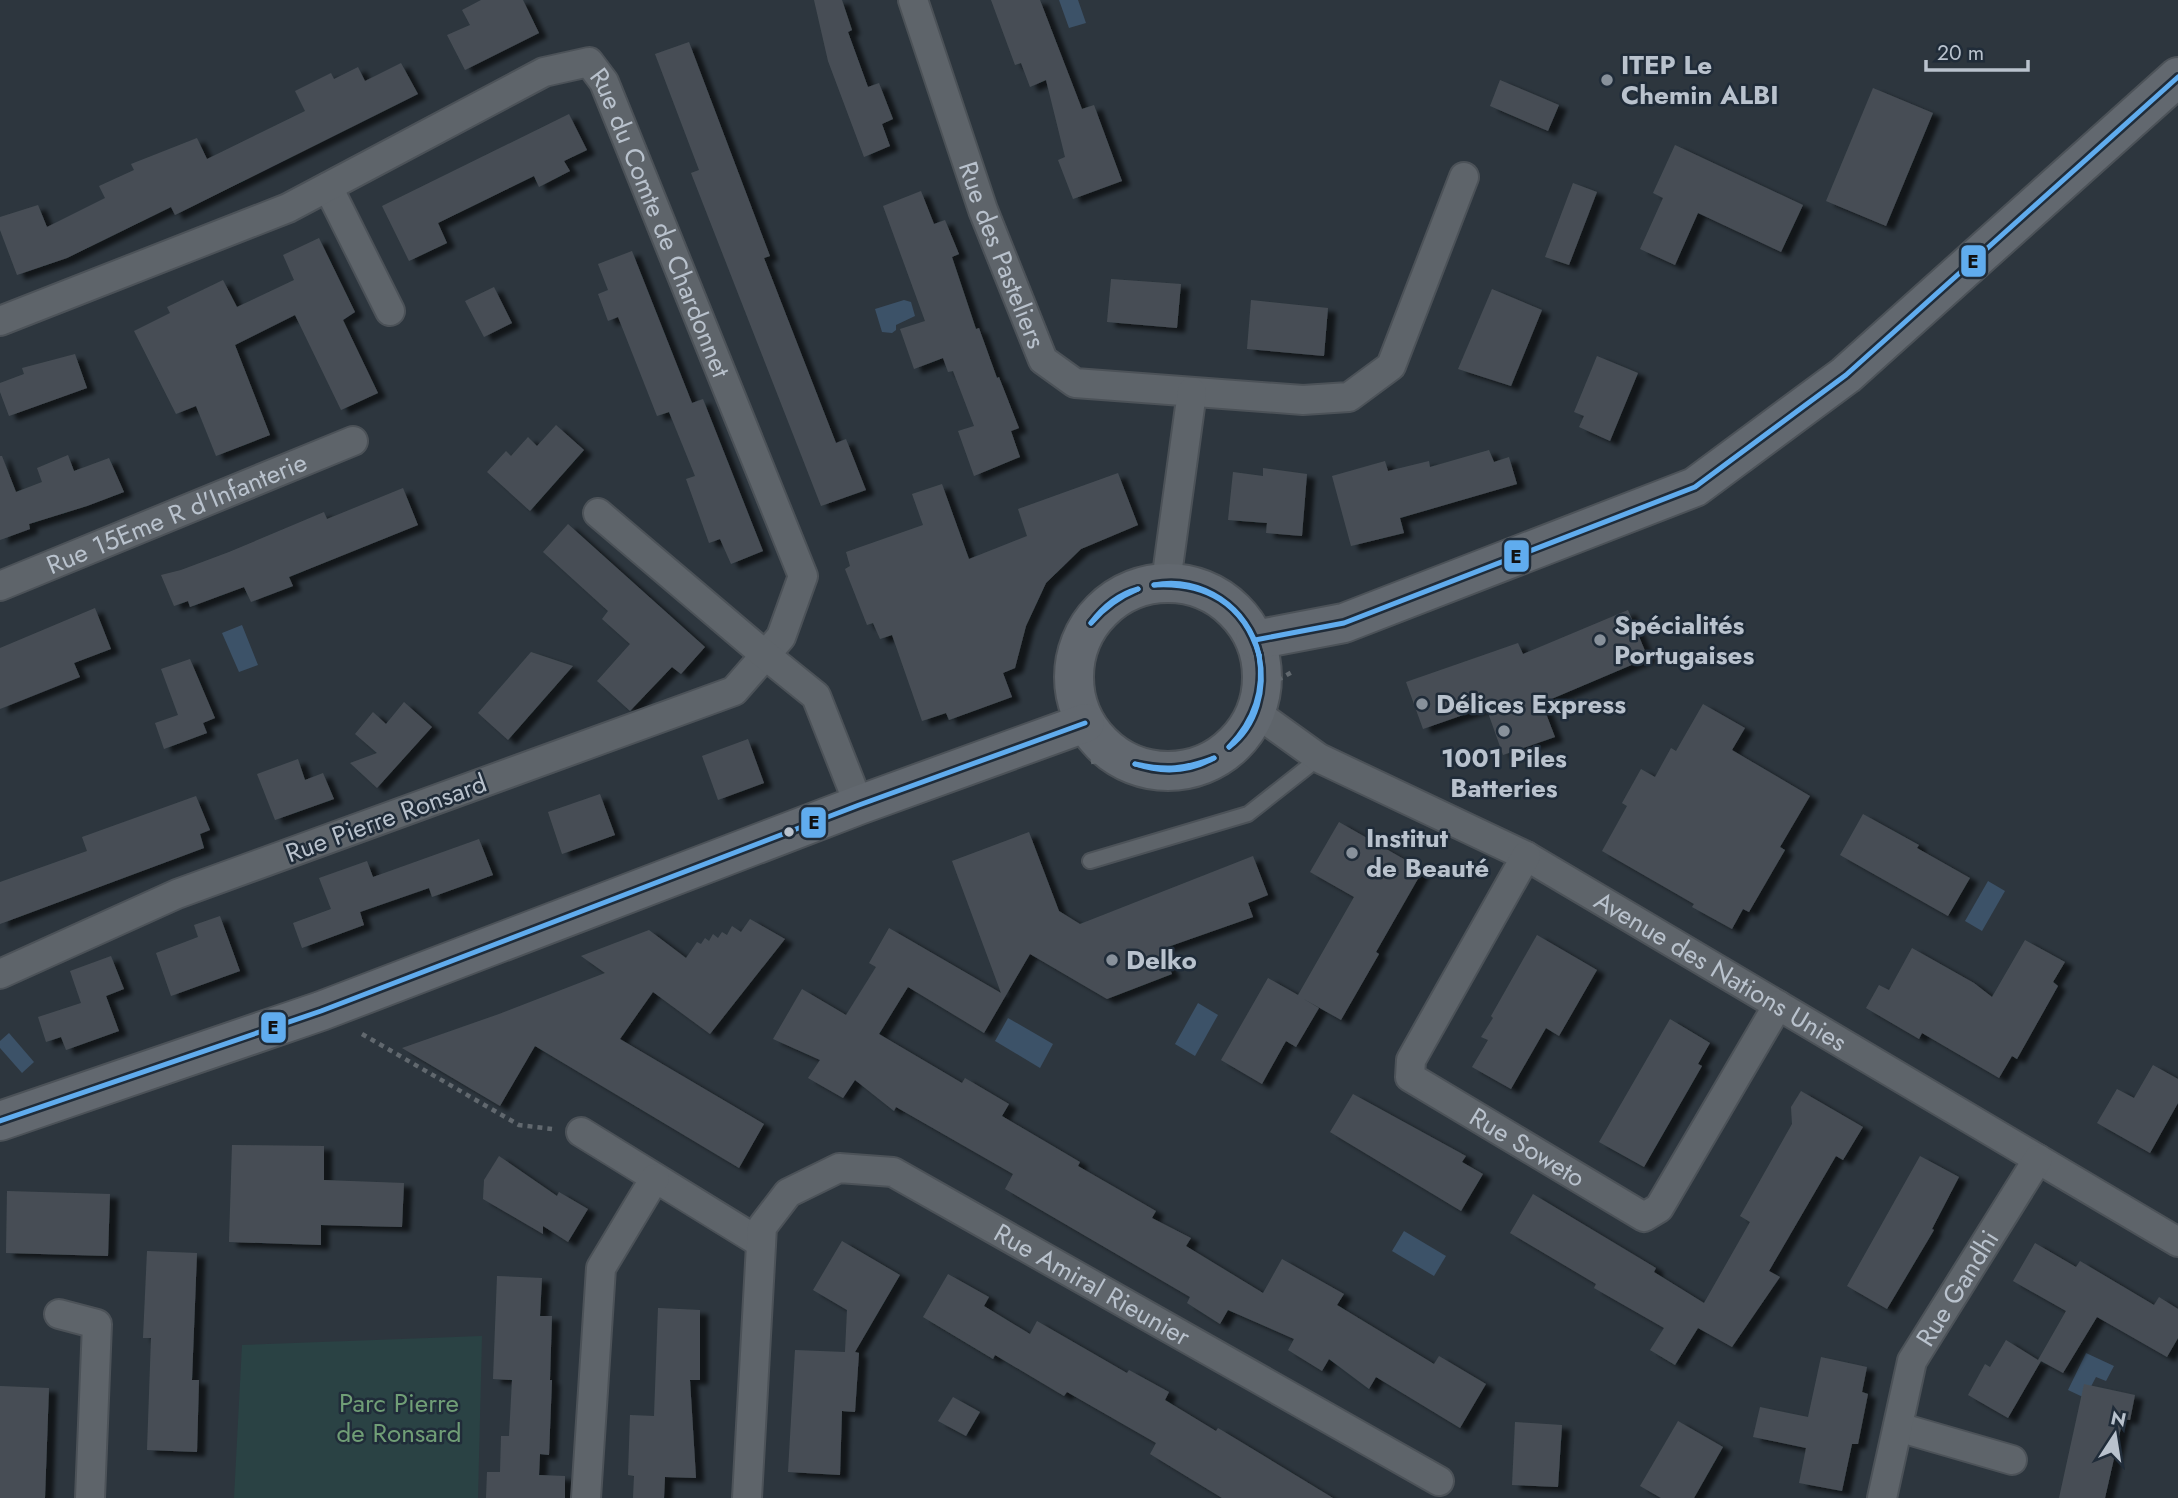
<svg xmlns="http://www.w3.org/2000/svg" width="2178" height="1498" font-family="Jost,sans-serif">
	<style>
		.green { fill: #2a4244 }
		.water { fill: #3c5268 }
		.building { fill: #474e55; filter: url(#shadow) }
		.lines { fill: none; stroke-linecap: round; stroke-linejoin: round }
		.lane-casing { stroke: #4c5258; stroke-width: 18 }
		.street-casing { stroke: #4c5258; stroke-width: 32 }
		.secondary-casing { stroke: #4c5258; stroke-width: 42 }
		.path { stroke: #61686e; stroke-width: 4.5; stroke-dasharray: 5 5; stroke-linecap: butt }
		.lane { stroke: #5e646a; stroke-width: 14 }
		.street { stroke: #5e646a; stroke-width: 28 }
		.secondary { stroke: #62686f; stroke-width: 38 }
		.bus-1-casing { stroke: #202c39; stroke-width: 10 }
		.bus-1 { stroke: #60acee; stroke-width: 5 }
		.poi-dot { fill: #88919b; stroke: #202c39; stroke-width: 2.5 }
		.bus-dot { fill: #b9c2cd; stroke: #202c39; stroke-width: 2.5 }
		.labels { text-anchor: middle; stroke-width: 5; stroke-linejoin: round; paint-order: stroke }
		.poi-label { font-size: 26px; font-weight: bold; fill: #b9c2cd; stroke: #202c39; text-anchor: start }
		.street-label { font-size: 26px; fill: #b9c2cd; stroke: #202c39 }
		.park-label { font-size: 26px; fill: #709e76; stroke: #202c39 }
		.line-badge { stroke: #202c39; stroke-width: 2.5 }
		.pale-badge-label { font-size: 19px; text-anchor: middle; font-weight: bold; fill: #111 }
	</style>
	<defs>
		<filter id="shadow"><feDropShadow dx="8" dy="4.5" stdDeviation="2" flood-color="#0009"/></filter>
	</defs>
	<rect width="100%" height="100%" fill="#2d363e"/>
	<!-- green -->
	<polygon class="green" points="482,1336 478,1498 234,1498 242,1345"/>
	<!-- water -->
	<g class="water">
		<polygon points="1059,0 1078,0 1086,23 1069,28"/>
		<polygon points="904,300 911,302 915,316 896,325 896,330 892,333 882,332 875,309"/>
		<polygon points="242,625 258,665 239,672 222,633"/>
		<polygon points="1988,881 2005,891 1982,931 1965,921"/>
		<polygon points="1198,1003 1218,1015 1195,1056 1175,1044"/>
		<polygon points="1008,1018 1053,1044 1040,1068 995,1041"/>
		<polygon points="9,1033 34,1062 22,1073 0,1048 0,1041"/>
		<polygon points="1404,1231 1446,1256 1434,1276 1392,1251"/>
		<polygon points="2086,1353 2114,1366 2106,1381 2096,1377 2085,1398 2068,1390"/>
	</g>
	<!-- building -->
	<g class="building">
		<polygon points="481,0 523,0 539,33 465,70 447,35 470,25 462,10"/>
		<polygon points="814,0 842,0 852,30 848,32 868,87 879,83 893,119 882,124 890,146 864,157 828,61"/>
		<polygon points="991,0 1040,0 1082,109 1094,105 1122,181 1073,199 1058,160 1065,157 1046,80 1030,87 1021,63 1015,65"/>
		<polygon points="689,42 770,256 764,258 836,443 846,439 866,490 821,506 691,173 699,170 655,54"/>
		<polygon points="401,63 418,94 175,215 171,207 67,258 17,275 0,230 0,217 38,205 47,227 105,198 99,186 134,170 131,164 197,138 207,159 305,111 295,91 331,73 334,79 358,67 365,81"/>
		<polygon points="1500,80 1559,105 1548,131 1490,106"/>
		<polygon points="1873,88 1933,113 1886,226 1826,201"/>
		<polygon points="569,114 587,150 564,161 570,171 539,187 534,176 438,223 447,243 409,261 382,206"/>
		<polygon points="1675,145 1803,205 1781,252 1698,213 1675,265 1640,249 1663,198 1653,193"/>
		<polygon points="1573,183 1597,192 1569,265 1545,257"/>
		<polygon points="921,191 934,224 945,220 959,254 952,257 976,329 979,328 997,378 999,377 1019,428 1011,431 1020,457 974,476 958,431 974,426 953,371 948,372 943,358 914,369 900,329 925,321 883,206"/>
		<polygon points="319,238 355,312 343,320 378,393 341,410 295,315 235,345 270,435 216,456 196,406 176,414 134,331 170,313 167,307 223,280 237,307 294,280 283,255"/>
		<polygon points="632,251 692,403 703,399 763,551 731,564 720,539 709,543 686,479 695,476 669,412 657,416 618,317 608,321 598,294 608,290 598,264"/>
		<polygon points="1111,279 1181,284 1177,328 1107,322"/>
		<polygon points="494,287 512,323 484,337 465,301"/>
		<polygon points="1492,289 1542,310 1511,386 1458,369"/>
		<polygon points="1251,300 1328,308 1324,356 1247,349"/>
		<polygon points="75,354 87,388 9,416 0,392 0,383 24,374 22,368"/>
		<polygon points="1597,356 1638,373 1610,441 1579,427 1584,416 1574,412"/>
		<polygon points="556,425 584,450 530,511 487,472 506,451 511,456 528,437 537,446"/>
		<polygon points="1489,450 1494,462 1509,457 1517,484 1400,518 1404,533 1351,546 1332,476 1385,461 1388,471 1429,461 1430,467"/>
		<polygon points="68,455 74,471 109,458 124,492 87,506 29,524 30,529 0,540 0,456 2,456 16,492 42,482 37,468"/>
		<polygon points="1263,468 1307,474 1302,536 1266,533 1267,523 1228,520 1233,472 1263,476"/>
		<polygon points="1118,473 1138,525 1081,549 1046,583 1026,626 1015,668 1003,673 1012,697 949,720 946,713 922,721 892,635 880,639 873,623 867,625 845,569 850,566 846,552 923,525 912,494 942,484 969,559 1027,536 1018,509"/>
		<polygon points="403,488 418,525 289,577 293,586 251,602 244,587 190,607 188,601 174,606 161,575 181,570 229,552 324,512 327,519"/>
		<polygon points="568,524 705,647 681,674 672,667 630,711 597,681 630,644 602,619 608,611 543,552"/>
		<polygon points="95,608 111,649 74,663 80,677 0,709 0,648"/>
		<polygon points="1628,610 1648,658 1542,703 1555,737 1503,755 1486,707 1423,729 1406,682 1518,643 1523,654"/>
		<polygon points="531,652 573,666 508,740 478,713"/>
		<polygon points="190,659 215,718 203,723 207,733 164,749 155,723 178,715 161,669"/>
		<polygon points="404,702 432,727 377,788 350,763 377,753 355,734 373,712 386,724"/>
		<polygon points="1703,704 1745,728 1732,750 1810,796 1780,847 1785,850 1749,912 1743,909 1732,929 1692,907 1694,904 1602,851 1627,806 1622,803 1641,769 1655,777 1671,748 1676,751"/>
		<polygon points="748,739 764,783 718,800 702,756"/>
		<polygon points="298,759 305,780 323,773 334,799 275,820 257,774"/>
		<polygon points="600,794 615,835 562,854 548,812"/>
		<polygon points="196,796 210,830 200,834 204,848 0,924 0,882 87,851 82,837"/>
		<polygon points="1863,814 1919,845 1917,848 1970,878 1948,916 1840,855"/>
		<polygon points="1339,822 1423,870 1376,952 1379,954 1341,1020 1302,998 1319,1008 1296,1047 1286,1041 1262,1084 1221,1060 1268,978 1298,995 1354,897 1310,872"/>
		<polygon points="1029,832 1059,911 1080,924 1253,856 1268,895 1248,903 1253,917 1162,949 1172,974 1107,999 1030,954 984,1033 908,987 879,1034 962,1083 965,1078 1009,1104 1002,1116 1080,1162 1078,1166 1156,1211 1152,1218 1191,1238 1186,1246 1263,1293 1282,1259 1344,1294 1337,1305 1434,1364 1439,1356 1486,1384 1460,1428 1376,1377 1369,1389 1329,1359 1322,1371 1288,1350 1294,1339 1228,1310 1220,1324 1187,1303 1190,1297 1005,1189 1013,1174 896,1107 894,1111 855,1080 843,1098 808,1078 820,1060 773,1039 802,989 846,1015 876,967 869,963 889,928 1001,993 952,861"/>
		<polygon points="479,839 493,875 432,897 429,888 360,912 364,925 302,948 293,923 331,909 319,878 367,861 373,877"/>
		<polygon points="220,916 240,971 171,996 156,953 198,937 194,925"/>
		<polygon points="750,919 785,939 710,1034 653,992 620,1039 764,1124 739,1168 535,1046 500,1106 402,1048 499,1014 605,973 581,956 649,930 686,958 697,942 701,944 705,938 709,941 713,934 718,938 722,932 727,935 732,926 741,932"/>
		<polygon points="1537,935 1597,970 1559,1036 1546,1028 1511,1089 1472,1067 1488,1040 1481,1037 1493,1018 1491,1016"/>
		<polygon points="2025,940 2065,962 2053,982 2058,986 2017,1059 2012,1056 1999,1078 1922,1033 1919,1039 1866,1008 1879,985 1889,990 1912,948 1974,983 1992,997"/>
		<polygon points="111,956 124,989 106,996 119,1031 66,1050 61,1037 46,1042 38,1017 81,1003 70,971"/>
		<polygon points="1670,1019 1710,1043 1698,1064 1702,1066 1644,1167 1599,1142"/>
		<polygon points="2153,1065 2178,1079 2178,1103 2150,1153 2097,1123 2117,1089 2134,1098"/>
		<polygon points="1801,1091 1863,1127 1843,1160 1836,1156 1769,1271 1780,1277 1732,1347 1698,1328 1675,1365 1650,1350 1664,1328 1594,1288 1596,1284 1510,1233 1533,1194 1656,1268 1654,1272 1704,1303 1750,1222 1740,1216 1792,1124 1791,1107"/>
		<polygon points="1353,1094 1466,1156 1462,1162 1483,1174 1461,1211 1330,1132"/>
		<polygon points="232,1145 324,1146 324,1180 404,1183 402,1227 321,1225 321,1245 229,1242"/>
		<polygon points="499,1156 557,1196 559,1192 588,1209 568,1242 543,1226 543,1234 483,1199 484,1180"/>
		<polygon points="1920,1156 1959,1177 1932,1229 1934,1230 1887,1309 1847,1286"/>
		<polygon points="7,1191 110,1194 108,1256 6,1253"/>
		<polygon points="842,1241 900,1275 855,1352 859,1353 855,1412 842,1411 840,1475 788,1472 795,1350 845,1352 847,1310 813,1290"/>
		<polygon points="2035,1243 2076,1267 2080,1261 2154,1305 2159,1297 2178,1309 2178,1338 2167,1357 2097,1317 2063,1373 2041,1361 2008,1418 1968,1395 1985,1364 1990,1367 2006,1340 2038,1360 2066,1311 2013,1281"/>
		<polygon points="147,1251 197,1253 192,1380 199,1380 197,1452 147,1450 151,1338 143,1338"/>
		<polygon points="948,1274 989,1297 984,1306 1030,1334 1037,1321 1127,1373 1129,1370 1169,1392 1165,1400 1216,1431 1218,1428 1333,1498 1222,1498 1150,1454 1156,1443 1067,1392 1064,1396 995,1355 993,1359 923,1317"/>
		<polygon points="497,1276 542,1278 540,1316 552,1316 550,1380 552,1380 549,1455 540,1454 539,1475 565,1476 565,1498 486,1498 487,1472 500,1472 501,1436 509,1436 512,1380 493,1379"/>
		<polygon points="658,1308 700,1310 700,1380 690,1380 696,1478 665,1477 664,1498 633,1498 634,1476 628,1475 630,1415 654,1416"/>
		<polygon points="1821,1357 1867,1367 1862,1392 1868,1394 1858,1444 1852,1444 1842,1491 1799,1483 1806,1448 1753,1437 1760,1407 1808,1417"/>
		<polygon points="2084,1384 2135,1395 2130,1420 2123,1419 2105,1498 2059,1498"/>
		<polygon points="0,1386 49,1388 45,1498 0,1498"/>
		<polygon points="953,1397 980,1412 966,1436 938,1421"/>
		<polygon points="1678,1421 1723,1447 1694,1498 1661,1498 1640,1486"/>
		<polygon points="1515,1422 1562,1425 1558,1487 1512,1485"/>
	</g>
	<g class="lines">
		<!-- lane casing -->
		<g class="lane-casing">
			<polyline id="lane" points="1090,861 1248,814 1319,758"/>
		</g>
		<!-- street casing -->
		<g class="street-casing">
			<g id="street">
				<path id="s1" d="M913,0L983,210L1043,360L1075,383L1303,400L1349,397L1391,366L1464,177"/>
				<polyline points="328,187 390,311"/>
				<path id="s2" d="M0,321L288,208L544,72L589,62L604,82L803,576L781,637L734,691L177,894L0,974"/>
				<polyline points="598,513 764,654 816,696 859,805"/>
				<polyline points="1166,582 1192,392"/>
				<path id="s3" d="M0,586L353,441"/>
				<path id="s4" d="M1255,712L1319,758L1526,856L2178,1242"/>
				<path id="s5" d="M1526,856L1411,1060L1410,1077L1644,1217L1659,1208L1778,1005"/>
				<polyline points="581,1132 761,1243"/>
				<polyline points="59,1314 97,1324 90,1498"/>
				<polyline points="1898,1427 2012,1460"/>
				<polyline points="586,1498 601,1268 655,1178"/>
				<path id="s6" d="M747,1498L762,1227L788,1193L839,1168L893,1172L1439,1481"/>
				<path id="s7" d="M1882,1498L1912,1361L2038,1159"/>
			</g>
		</g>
		<!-- secondary casing -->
		<g class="secondary-casing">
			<g id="secondary">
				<circle cx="1168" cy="677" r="94"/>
				<polyline points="1255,640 1344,623 1695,487 1846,375 2178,77"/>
				<polyline points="0,1121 321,1011 859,805 1085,723"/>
			</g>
		</g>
		<!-- path -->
		<g class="path">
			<polyline points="1269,685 1292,672"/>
			<polyline points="1091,762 1121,757"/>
			<polyline points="362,1034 519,1125 552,1129"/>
		</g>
		<!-- lane -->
		<use href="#lane" class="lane"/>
		<!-- street -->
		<use href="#street" class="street"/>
		<!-- secondary -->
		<use href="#secondary" class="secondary"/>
		<!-- bus-1 casing -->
		<g class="bus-1-casing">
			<g id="bus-1">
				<path d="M1154,585C1201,575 1249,608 1259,655"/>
				<path d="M1154,585C1205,582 1244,603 1259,655"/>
				<path d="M1091,623C1103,607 1119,594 1138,589"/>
				<path d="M1091,623C1105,607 1119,597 1138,589"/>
				<polyline points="1255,640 1344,623 1695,487 1846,375 2178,77"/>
				<path d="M1229,747C1254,721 1265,691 1259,655"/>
				<path d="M1229,747C1257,726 1266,688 1259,655"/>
				<path d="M1135,764C1167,771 1184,769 1214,758"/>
				<path d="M1135,764C1162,773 1189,772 1214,758"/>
				<polyline points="0,1121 321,1011 859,805 1085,723"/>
			</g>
		</g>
		<!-- bus-1 -->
		<use href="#bus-1" class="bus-1"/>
	</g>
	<!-- markers -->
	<g class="poi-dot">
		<circle cx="1607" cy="80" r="7"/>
		<circle cx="1600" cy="640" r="7"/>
		<circle cx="1422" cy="704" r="7"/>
		<circle cx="1504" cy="731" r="7"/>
		<circle cx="1352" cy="853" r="7"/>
		<circle cx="1112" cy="960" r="7"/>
	</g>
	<circle class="bus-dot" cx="789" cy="832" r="6"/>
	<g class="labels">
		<!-- poi labels -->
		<g class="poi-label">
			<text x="1621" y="74">ITEP Le<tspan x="1621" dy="30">Chemin ALBI</tspan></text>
			<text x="1614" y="634">Spécialités<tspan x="1614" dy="30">Portugaises</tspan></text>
			<text x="1436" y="713">Délices Express</text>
			<text x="1504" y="767" text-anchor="middle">1001 Piles<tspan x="1504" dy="30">Batteries</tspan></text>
			<text x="1366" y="847">Institut<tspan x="1366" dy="30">de Beauté</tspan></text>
			<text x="1126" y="969">Delko</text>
		</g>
		<!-- street labels -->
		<g class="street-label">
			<text dy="9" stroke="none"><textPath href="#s2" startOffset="822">Rue du Comte de Chardonnet</textPath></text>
			<text dy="9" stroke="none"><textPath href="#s1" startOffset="270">Rue des Pasteliers</textPath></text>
			<text dy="9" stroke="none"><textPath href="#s3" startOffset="191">Rue 15Eme R d'Infanterie</textPath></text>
			<text transform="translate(386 818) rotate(-20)" y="9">Rue Pierre Ronsard</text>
			<text dy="9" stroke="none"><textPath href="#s4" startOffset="534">Avenue des Nations Unies</textPath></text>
			<text dy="9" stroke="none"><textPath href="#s5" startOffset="388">Rue Soweto</textPath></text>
			<text dy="9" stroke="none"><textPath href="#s6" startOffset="654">Rue Amiral Rieunier</textPath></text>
			<text dy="9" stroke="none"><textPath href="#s7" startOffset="226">Rue Gandhi</textPath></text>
		</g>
		<!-- park labels -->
		<g class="park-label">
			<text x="399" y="1412">Parc Pierre<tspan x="399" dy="30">de Ronsard</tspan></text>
		</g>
	</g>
	<g class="line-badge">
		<rect x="1960" y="244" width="27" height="34" rx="7" fill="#60acee"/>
		<rect x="1503" y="539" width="27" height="34" rx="7" fill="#60acee"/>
		<rect x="800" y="806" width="27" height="33" rx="7" fill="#60acee"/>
		<rect x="260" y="1011" width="27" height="33" rx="7" fill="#60acee"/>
	</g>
	<g class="pale-badge-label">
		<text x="1973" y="268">E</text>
		<text x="1516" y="563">E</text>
		<text x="814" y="829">E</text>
		<text x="273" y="1034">E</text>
	</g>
	<!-- north arrow -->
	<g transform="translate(2115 1435) rotate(12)" stroke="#202c39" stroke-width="5" paint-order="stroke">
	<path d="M0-5L12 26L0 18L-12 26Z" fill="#b9c2cd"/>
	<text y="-10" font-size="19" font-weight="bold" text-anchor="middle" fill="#b9c2cd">N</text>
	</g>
	<!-- scale -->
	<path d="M1926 60v10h102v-10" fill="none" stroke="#b9c2cd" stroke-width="3.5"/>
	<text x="1937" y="60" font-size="21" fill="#b9c2cd" stroke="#202c39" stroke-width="5" paint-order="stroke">20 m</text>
</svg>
